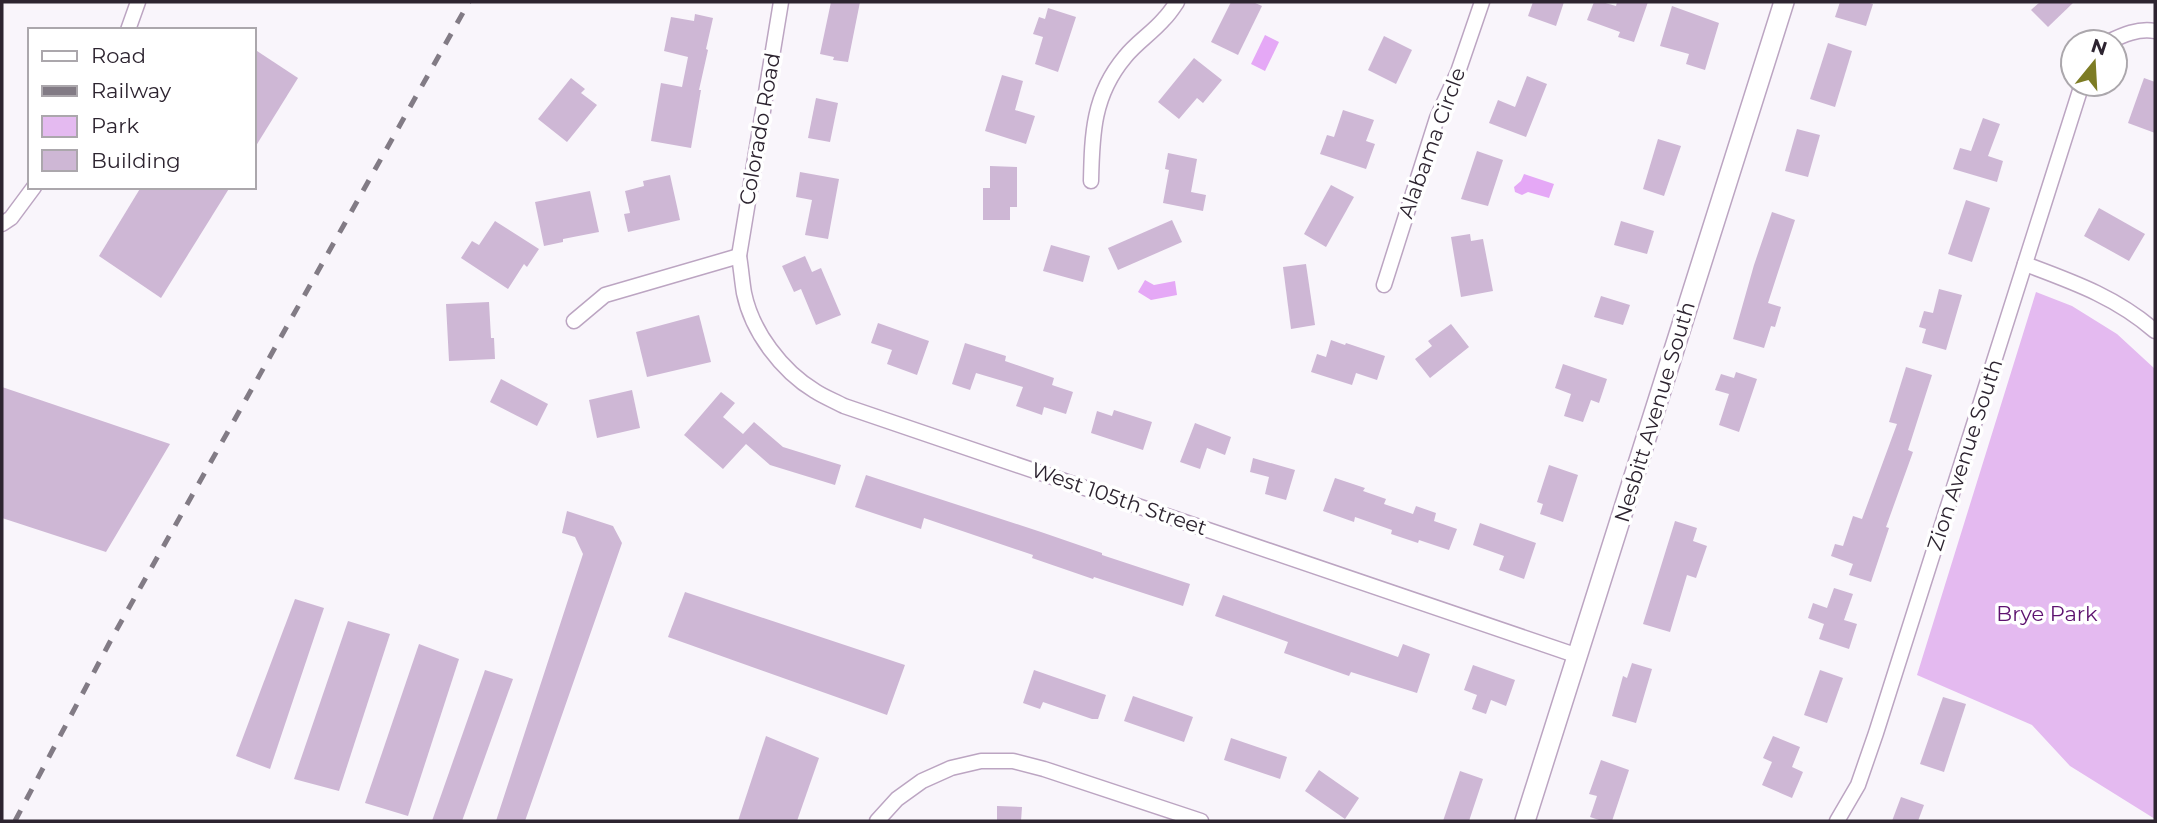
<svg xmlns="http://www.w3.org/2000/svg" width="2157" height="823" font-family="Montserrat,sans-serif">
	<style>
		.green { fill: #e4baf0 }
		.water { fill: #e5a8f6 }
		.building { fill: #ceb7d5 }
		.lines { fill: none; stroke-linecap: round; stroke-linejoin: round }
		.street-casing { stroke: #bca5c2; stroke-width: 17 }
		.secondary-casing { stroke: #bca5c2; stroke-width: 22 }
		.street { stroke: #fff; stroke-width: 14 }
		.secondary { stroke: #fff; stroke-width: 19 }
		.rail { stroke: #827b85; stroke-width: 5; stroke-dasharray: 12 12; stroke-linecap: butt }
		.labels { text-anchor: middle; stroke-width: 7; stroke-linejoin: round; paint-order: stroke }
		.street-label { font-size: 21px; fill: #2d2430; stroke: #fff }
		.park-label { font-size: 21px; fill: #5d126f; stroke: #fff }
	</style>
	<rect width="100%" height="100%" fill="#f9f5fb"/>
	<!-- green -->
	<polygon class="green" points="2036,292 2072,306 2117,334 2155,369 2155,819 2070,766 2032,725 1917,675"/>
	<!-- water -->
	<g class="water">
		<polygon points="1265,35 1279,42 1265,71 1251,64"/>
		<polygon points="1524,174 1554,184 1549,198 1528,192 1522,195 1515,192 1514,187 1521,181"/>
		<polygon points="1145,280 1154,285 1175,281 1177,295 1151,300 1138,292"/>
	</g>
	<!-- building -->
	<g class="building">
		<polygon points="831,2 860,2 848,62 833,60 834,57 820,54"/>
		<polygon points="1231,2 1253,2 1262,6 1238,55 1211,42"/>
		<polygon points="1533,2 1564,2 1556,26 1528,16"/>
		<polygon points="1594,2 1602,2 1616,6 1617,2 1648,2 1634,42 1618,37 1620,32 1587,20"/>
		<polygon points="1840,2 1866,2 1873,4 1866,26 1835,17"/>
		<polygon points="2040,2 2074,2 2048,27 2031,10"/>
		<polygon points="1672,6 1719,23 1705,70 1686,64 1689,54 1660,46"/>
		<polygon points="1048,8 1076,17 1058,72 1035,64 1043,37 1033,34 1039,17 1045,19"/>
		<polygon points="695,14 713,18 706,49 708,50 699,90 701,90 691,148 651,141 661,83 682,87 688,57 664,51 671,17 694,21"/>
		<polygon points="1384,36 1412,50 1396,84 1368,70"/>
		<polygon points="1828,43 1852,51 1835,107 1810,99"/>
		<polygon points="254,49 298,78 254,149"/>
		<polygon points="1194,58 1222,80 1203,103 1197,98 1179,119 1158,102"/>
		<polygon points="1002,75 1023,81 1015,110 1035,116 1026,144 985,131"/>
		<polygon points="1527,76 1547,84 1526,137 1489,123 1498,100 1515,107"/>
		<polygon points="571,78 585,89 581,93 597,105 567,142 538,119"/>
		<polygon points="2144,78 2155,82 2155,133 2128,123"/>
		<polygon points="816,98 838,103 830,142 808,138"/>
		<polygon points="1343,110 1374,120 1366,141 1375,144 1366,169 1320,154 1327,135 1334,137"/>
		<polygon points="1983,118 2000,124 1988,156 2003,161 1997,182 1953,169 1960,148 1971,151"/>
		<polygon points="1797,129 1820,135 1808,177 1785,171"/>
		<polygon points="1658,139 1681,146 1664,196 1643,189"/>
		<polygon points="1477,151 1503,160 1488,206 1461,199"/>
		<polygon points="1168,153 1197,159 1191,192 1206,195 1203,211 1163,203 1169,170 1165,169"/>
		<polygon points="990,166 1017,167 1017,207 1010,207 1010,220 983,220 983,188 990,188"/>
		<polygon points="800,172 839,179 828,239 805,235 812,200 796,197"/>
		<polygon points="670,175 680,220 628,232 624,214 630,213 625,191 644,186 643,181"/>
		<polygon points="1331,185 1354,197 1326,247 1304,234"/>
		<polygon points="141,187 230,187 161,298 99,256"/>
		<polygon points="590,191 599,232 563,239 563,242 544,246 535,202"/>
		<polygon points="1966,200 1990,208 1972,262 1948,254"/>
		<polygon points="2099,208 2145,234 2129,261 2084,236"/>
		<polygon points="1772,212 1795,220 1768,303 1781,307 1775,327 1771,326 1764,348 1733,339 1754,265"/>
		<polygon points="1172,220 1182,242 1118,270 1108,248"/>
		<polygon points="495,221 539,249 527,267 524,264 508,289 461,258 472,241 479,245"/>
		<polygon points="1621,221 1654,231 1647,254 1614,245"/>
		<polygon points="1470,234 1471,241 1483,239 1493,291 1461,297 1451,237"/>
		<polygon points="1051,245 1090,256 1083,282 1043,271"/>
		<polygon points="805,256 812,272 821,268 841,315 816,325 801,289 794,292 782,266"/>
		<polygon points="1306,264 1315,325 1291,329 1283,267"/>
		<polygon points="1939,289 1962,295 1946,350 1922,343 1926,329 1919,327 1924,311 1933,313"/>
		<polygon points="1601,296 1630,305 1623,325 1594,317"/>
		<polygon points="489,302 491,338 494,338 495,359 449,361 446,304"/>
		<polygon points="699,315 711,362 647,377 636,332"/>
		<polygon points="878,323 929,341 917,375 887,364 892,350 871,343"/>
		<polygon points="1451,324 1469,347 1430,378 1415,359 1432,346 1428,341"/>
		<polygon points="1331,340 1345,345 1346,343 1385,356 1377,380 1356,373 1352,385 1311,372 1317,354 1326,357"/>
		<polygon points="965,343 1006,356 1005,361 1054,378 1052,385 1073,392 1066,414 1044,407 1042,415 1016,406 1023,387 976,373 970,390 952,384"/>
		<polygon points="1563,364 1607,379 1599,403 1591,400 1583,422 1564,416 1571,394 1555,388"/>
		<polygon points="1906,367 1932,375 1908,450 1913,452 1886,527 1889,528 1871,582 1849,575 1853,564 1831,556 1835,544 1843,546 1853,516 1862,519 1897,424 1889,422"/>
		<polygon points="1736,372 1757,379 1739,432 1719,425 1729,394 1715,390 1721,374 1734,378"/>
		<polygon points="501,379 548,404 537,426 490,402"/>
		<polygon points="2,387 170,444 106,552 2,518"/>
		<polygon points="632,390 640,428 597,438 589,400"/>
		<polygon points="721,392 735,403 723,417 743,434 754,422 783,447 841,465 835,485 770,465 746,444 723,469 684,435"/>
		<polygon points="1114,410 1152,422 1143,450 1091,433 1097,411 1112,416"/>
		<polygon points="1195,423 1231,437 1225,455 1207,448 1200,469 1180,462"/>
		<polygon points="1253,458 1295,470 1286,500 1265,494 1269,477 1250,472"/>
		<polygon points="1549,465 1578,475 1563,522 1540,514 1543,504 1537,502"/>
		<polygon points="866,475 1041,532 1102,553 1102,555 1190,584 1183,606 1094,577 1093,579 1032,558 1033,555 924,518 921,529 855,507"/>
		<polygon points="1335,478 1365,488 1363,491 1386,499 1384,504 1413,514 1416,506 1436,513 1434,521 1457,529 1449,550 1419,540 1418,543 1391,534 1392,530 1355,517 1354,522 1323,511"/>
		<polygon points="567,511 613,526 622,543 525,821 496,821 583,554 575,537 562,533"/>
		<polygon points="1675,521 1697,528 1693,541 1707,546 1696,578 1687,575 1670,632 1643,624"/>
		<polygon points="1480,523 1536,543 1524,579 1499,570 1504,556 1473,545"/>
		<polygon points="1834,588 1853,594 1844,620 1857,624 1849,649 1819,639 1824,624 1808,618 1813,603 1827,608"/>
		<polygon points="685,592 905,665 887,715 668,637"/>
		<polygon points="1223,595 1398,657 1403,644 1430,654 1417,693 1351,672 1349,676 1284,653 1288,642 1215,616"/>
		<polygon points="295,599 324,608 270,769 236,756"/>
		<polygon points="348,621 390,634 339,791 294,779"/>
		<polygon points="419,644 459,659 408,816 365,803"/>
		<polygon points="1632,663 1652,669 1636,723 1612,716 1623,676 1627,678"/>
		<polygon points="1473,665 1515,680 1506,706 1491,700 1486,714 1472,709 1477,695 1464,690"/>
		<polygon points="485,670 513,679 462,821 432,821"/>
		<polygon points="1034,670 1106,695 1098,719 1092,719 1043,702 1040,709 1023,703"/>
		<polygon points="1820,670 1843,678 1827,723 1804,715"/>
		<polygon points="1133,696 1193,717 1184,742 1124,721"/>
		<polygon points="1943,697 1966,704 1944,772 1920,764"/>
		<polygon points="766,736 819,758 797,821 738,821"/>
		<polygon points="1773,736 1800,747 1792,767 1803,772 1792,798 1762,785 1772,762 1763,758"/>
		<polygon points="1231,738 1287,757 1280,779 1224,760"/>
		<polygon points="1601,760 1629,770 1612,821 1602,821 1590,817 1597,796 1589,794"/>
		<polygon points="1319,770 1359,798 1345,819 1305,791"/>
		<polygon points="1460,771 1483,779 1469,821 1443,821"/>
		<polygon points="1901,797 1924,805 1918,821 1892,821"/>
		<polygon points="997,806 1022,807 1021,821 997,821"/>
	</g>
	<g class="lines">
		<!-- street casing -->
		<g class="street-casing">
			<g id="street">
				<path d="M781,2L739,256C741,268 742,281 744,293C752,332 782,371 815,391C824,397 835,401 844,406L1578,656"/>
				<polyline points="128,30 138,2"/>
				<path d="M2108,42C2123,35 2138,28 2155,31"/>
				<path d="M1091,181C1092,134 1093,95 1125,57C1136,43 1152,33 1164,19C1169,14 1173,8 1177,2"/>
				<polyline points="2,224 11,218 34,187"/>
				<path d="M2025,264C2073,282 2116,297 2155,331"/>
				<polyline points="1384,285 1437,118 1458,72 1482,2"/>
				<polyline points="574,321 605,295 739,256"/>
				<polyline points="877,821 897,799 922,781 951,768 981,761 1013,761 1044,769 1201,821"/>
				<polyline points="1837,821 1858,785 1876,733 2082,84"/>
			</g>
		</g>
		<!-- secondary casing -->
		<g class="secondary-casing">
			<polyline id="secondary" points="1525,821 1784,2"/>
		</g>
		<!-- street -->
		<use href="#street" class="street"/>
		<!-- secondary -->
		<use href="#secondary" class="secondary"/>
		<!-- rail -->
		<polyline class="rail" points="15,821 112,638 469,2"/>
	</g>
	<g class="labels">
		<!-- street labels -->
		<g class="street-label">
			<text transform="translate(760 129) rotate(-80)" y="7">Colorado Road</text>
			<text transform="translate(1432 143) rotate(-70)" y="7">Alabama Circle</text>
			<text transform="translate(1655 412) rotate(-73)" y="7">Nesbitt Avenue South</text>
			<text transform="translate(1965 455) rotate(-72)" y="7">Zion Avenue South</text>
			<text transform="translate(1119 499) rotate(19)" y="7">West 105th Street</text>
		</g>
		<!-- park labels -->
		<g class="park-label">
			<text x="2047" y="621">Brye Park</text>
		</g>
	</g>
	<!-- border -->
	<rect width="2157" height="823" fill="none" stroke="#2d2430" stroke-width="7"/>
	<!-- legend -->
	<rect x="28" y="28" width="228" height="161" fill="#ffffff" stroke="#aba7ac" stroke-width="2"/>
	<rect x="42" y="51" width="35" height="10" fill="#ffffff" stroke="#aba7ac" stroke-width="2"/>
	<text x="91" y="63" font-size="21" fill="#2d2430">Road</text>
	<rect x="42" y="86" width="35" height="10" fill="#827b85" stroke="#aba7ac" stroke-width="2"/>
	<text x="91" y="98" font-size="21" fill="#2d2430">Railway</text>
	<rect x="42" y="116" width="35" height="21" fill="#e4baf0" stroke="#aba7ac" stroke-width="2"/>
	<text x="91" y="133" font-size="21" fill="#2d2430">Park</text>
	<rect x="42" y="150" width="35" height="21" fill="#ceb7d5" stroke="#aba7ac" stroke-width="2"/>
	<text x="91" y="168" font-size="21" fill="#2d2430">Building</text>
	<!-- north arrow -->
	<g transform="translate(2094 63) rotate(18)"><circle r="33" fill="#ffffff" stroke="#aba7ac" stroke-width="2"/>
	<path d="M0-5L12 26L0 18L-12 26Z" fill="#7d7c24"/>
	<text y="-10" font-size="19" font-weight="bold" text-anchor="middle" fill="#2d2430">N</text>
	</g>
</svg>
